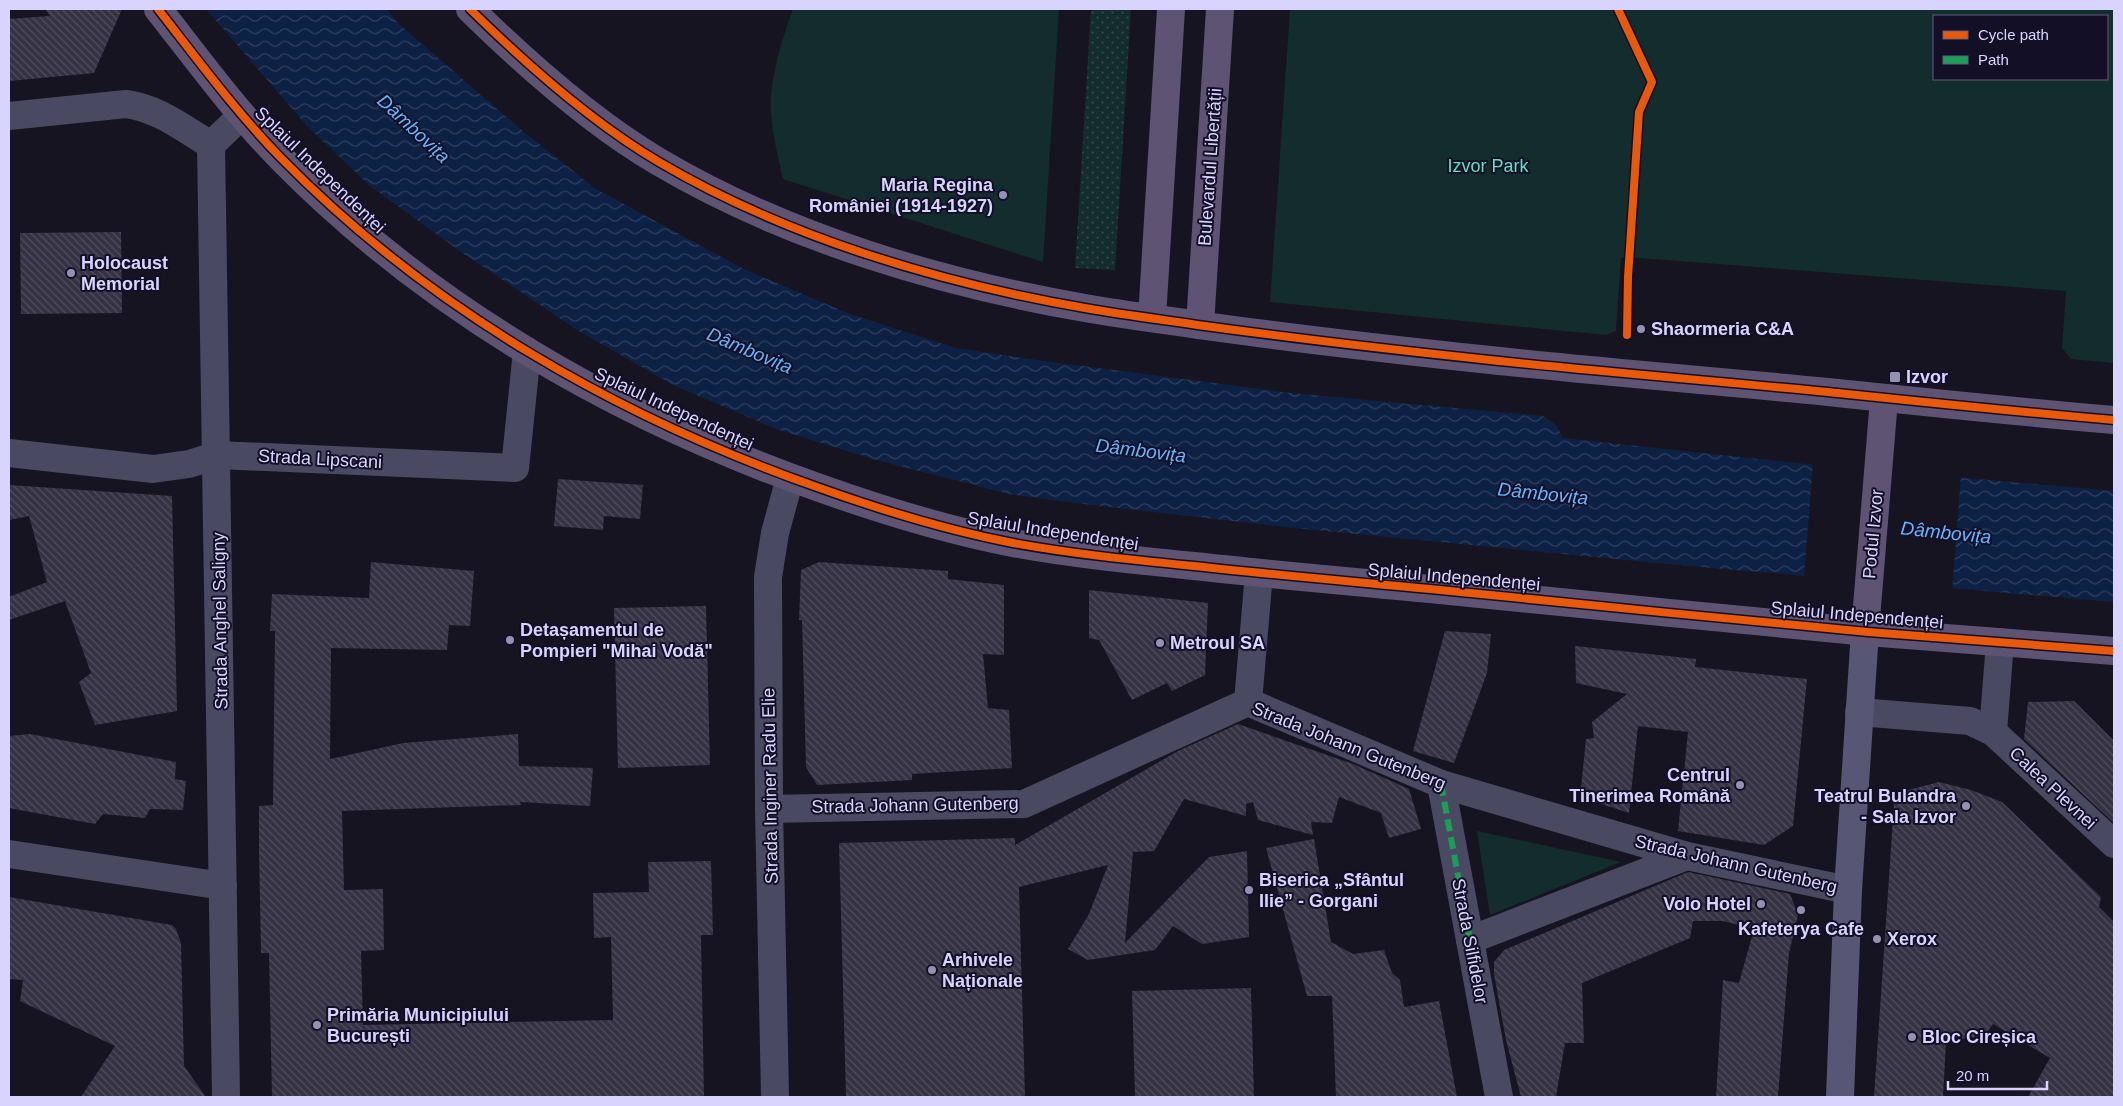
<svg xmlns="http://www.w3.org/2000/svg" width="2123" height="1106" font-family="Helvetica,sans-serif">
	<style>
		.grass { fill: url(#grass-dots) }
		.park { fill: #132c2d; fill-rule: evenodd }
		.water { fill: url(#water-waves) }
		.pier { fill: #161421 }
		.building { fill: url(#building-back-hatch) }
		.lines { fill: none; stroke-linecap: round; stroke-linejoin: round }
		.pedestrian { stroke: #4a4962; stroke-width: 28 }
		.minor { stroke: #4a4962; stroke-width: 28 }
		.secondary { stroke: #575674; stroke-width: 28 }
		.primary { stroke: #5e5373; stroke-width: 28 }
		.quiet { stroke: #1a9f57; stroke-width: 6; stroke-dasharray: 12 6; stroke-linecap: butt }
		.cycleway-casing { stroke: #130f26; stroke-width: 11 }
		.cycleway { stroke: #e8590c; stroke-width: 8 }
		.poi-dot { fill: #9591b1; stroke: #130f26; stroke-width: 2 }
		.labels { text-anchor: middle; stroke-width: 4; stroke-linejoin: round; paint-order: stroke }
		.park-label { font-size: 18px; fill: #5fe0c0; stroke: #130f26 }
		.street-label { font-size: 18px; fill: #d9d4ff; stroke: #130f26 }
		.poi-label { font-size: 18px; font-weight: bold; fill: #d9d4ff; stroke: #130f26; text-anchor: start }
		.water-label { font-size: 19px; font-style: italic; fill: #62b6ff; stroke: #130f26 }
	</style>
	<defs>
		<pattern id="grass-dots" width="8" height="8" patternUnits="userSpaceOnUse" patternTransform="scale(1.25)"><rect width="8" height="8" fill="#132c2d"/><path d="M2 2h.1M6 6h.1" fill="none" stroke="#354a4c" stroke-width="1.8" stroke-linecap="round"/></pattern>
		<pattern id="water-waves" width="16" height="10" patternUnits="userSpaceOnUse" patternTransform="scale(1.25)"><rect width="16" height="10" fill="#0d2144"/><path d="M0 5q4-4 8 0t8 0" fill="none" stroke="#304060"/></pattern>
		<pattern id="building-back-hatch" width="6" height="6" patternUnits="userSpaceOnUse" patternTransform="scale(1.25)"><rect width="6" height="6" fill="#343243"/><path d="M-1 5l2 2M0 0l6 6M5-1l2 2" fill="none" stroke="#514f5f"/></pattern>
	</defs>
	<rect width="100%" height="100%" fill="#161421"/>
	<!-- grass -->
	<polygon class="grass" points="1091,9 1131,9 1115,270 1075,268"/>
	<!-- park -->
	<g class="park">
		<path d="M793,9H1059L1043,262L783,179C777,153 769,121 771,95C774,65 783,36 793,9Z"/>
		<path d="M1290,9H2114V363L2071,359L2062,348L2066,291L1640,258H1621L1616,331L1606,335L1270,302ZM1934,16H2107V79H1934Z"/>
		<polygon points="1477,831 1621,862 1490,915"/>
	</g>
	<!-- water -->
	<polygon class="water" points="206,9 386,9 400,25 524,132 596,189 744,269 850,314 956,348 1036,360 1291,393 1543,416 1556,425 1563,438 1806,464 2114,491 2114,602 1689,566 1294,528 1084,504 1009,494 876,460 776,429 673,385 577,330 464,254 370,186 307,126"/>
	<!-- pier -->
	<polygon class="pier" points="1813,463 1961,475 1952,591 1804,578"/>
	<!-- building -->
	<g class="building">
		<polygon points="45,9 122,9 94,73 9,81 9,19 50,16"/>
		<polygon points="121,232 122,313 21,314 20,233"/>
		<polygon points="558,479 643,485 640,519 604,516 603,530 554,526"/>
		<polygon points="9,485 172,496 177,711 95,725 79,682 91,673 65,601 9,620 9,597 47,582 29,516 9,520"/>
		<polygon points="371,562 474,571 470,626 449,625 447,650 331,648 330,759 403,743 518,734 519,766 593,768 590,806 520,802 521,805 342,811 344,890 383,889 384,950 361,951 363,1025 613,1020 611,937 594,938 593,893 649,892 648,862 711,861 713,935 701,935 704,1097 272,1097 269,953 261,953 259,848 259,806 273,805 275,631 270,631 272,594 369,598"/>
		<polygon points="819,562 948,571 948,579 1004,585 1004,655 983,654 988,708 1009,710 1012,768 912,774 912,780 817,785 806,767 802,620 799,620 801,570"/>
		<polygon points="1089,590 1208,603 1205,675 1172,691 1167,683 1132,700 1099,640 1089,638"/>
		<polygon points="706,606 710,765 618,768 614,608"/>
		<polygon points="1445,631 1491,634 1487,673 1454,763 1413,751"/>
		<polygon points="1575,646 1696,659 1695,667 1807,679 1793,826 1764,845 1678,831 1688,732 1638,726 1629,813 1580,797 1586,739 1594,738 1592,722 1627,694 1576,683"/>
		<polygon points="2074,701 2114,741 2114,823 2024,739 2028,702"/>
		<polygon points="1238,724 1353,764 1409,789 1421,829 1389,838 1381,813 1339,797 1332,823 1311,822 1313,835 1258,820 1253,802 1246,804 1246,816 1184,799 1154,851 1133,852 1125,943 1209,857 1247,851 1249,937 1202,944 1173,926 1155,950 1088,960 1068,949 1089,914 1108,865 1019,887 1025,1097 846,1097 839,843 1015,838 1015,845 1178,751"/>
		<polygon points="30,734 176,762 175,779 186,781 183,810 150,809 145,818 103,814 95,824 9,808 9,736"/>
		<polygon points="1939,782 1971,790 2002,802 2101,897 2099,907 2114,922 2114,1097 2028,1097 2050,1058 1993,1024 1985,1035 1946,1042 1943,1097 1874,1097 1894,804 1908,790"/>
		<polygon points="1314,839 1331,942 1353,954 1384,950 1392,973 1400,980 1404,1007 1439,1001 1457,1097 1336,1097 1332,996 1307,996 1266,848"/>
		<polygon points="1688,872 1790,894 1798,915 1789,953 1778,1097 1716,1097 1723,980 1739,983 1754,929 1723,921 1693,921 1690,938 1582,983 1584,1043 1565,1043 1556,1097 1521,1097 1506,1040 1494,974 1494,962 1504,950"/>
		<polygon points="9,897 172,925 176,929 181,943 184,1066 206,1097 81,1097 115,1046 20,1001 23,980 9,979"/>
		<polygon points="1251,988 1254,1097 1135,1097 1132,991"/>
	</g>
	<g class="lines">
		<!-- pedestrian -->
		<polyline class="pedestrian" points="1441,784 1470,940"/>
		<!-- minor -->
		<g class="minor">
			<path d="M9,116L126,104C158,108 184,129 211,145"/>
			<polyline points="211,145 226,1097"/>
			<polyline points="211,145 241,116"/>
			<polyline points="9,453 153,469 189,464 218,455 515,468 527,351"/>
			<polyline points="1248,702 1259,573"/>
			<polyline points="1859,712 1970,721 1993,732 2114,844"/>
			<polyline points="1993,732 2000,642"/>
			<polyline points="769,809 1024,804 1248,702 1441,784 1687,856 1848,890"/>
			<polyline points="9,854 223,886"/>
			<polyline points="775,1097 769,809 768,577 775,533 790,478"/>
			<polyline points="1499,1097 1470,940 1687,856"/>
		</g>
		<!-- secondary -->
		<polyline class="secondary" points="1840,1097 1848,890 1865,631"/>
		<!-- primary -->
		<g class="primary">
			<path d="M158,9C198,60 236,112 281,158C429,309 618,417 817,487C881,510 946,530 1013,543C1073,554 1133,560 1194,566C1276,575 1358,582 1440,590C1583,604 1725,619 1868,632C1950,639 2032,644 2114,651"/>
			<path d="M470,9C526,64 591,122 659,162C786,237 940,283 1085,308C1125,315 1165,320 1205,326C1300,339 1395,350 1490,360C1603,372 1716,381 1828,392C1924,402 2019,412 2114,420"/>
			<polyline points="1152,318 1171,9"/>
			<polyline points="1200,325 1220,9"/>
			<polyline points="1865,631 1884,399"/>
		</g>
		<!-- quiet -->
		<polyline class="quiet" points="1441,784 1470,940"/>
		<!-- cycleway casing -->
		<g class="cycleway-casing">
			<g id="cycleway">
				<path d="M158,9C198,60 236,112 281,158C429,309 618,417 817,487C881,510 946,530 1013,543C1073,554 1133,560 1194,566C1276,575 1358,582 1440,590C1583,604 1725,619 1868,632C1950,639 2032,644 2114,651"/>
				<path d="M470,9C526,64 591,122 659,162C786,237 940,283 1085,308C1125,315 1165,320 1205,326C1300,339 1395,350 1490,360C1603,372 1716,381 1828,392C1924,402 2019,412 2114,420"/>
				<polyline points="1618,9 1652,82 1639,112 1628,277 1627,335"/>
			</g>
		</g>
		<!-- cycleway -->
		<use href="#cycleway" class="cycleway"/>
	</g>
	<!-- markers -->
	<g class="poi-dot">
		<circle cx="1003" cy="195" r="5"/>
		<circle cx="71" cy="273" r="5"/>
		<circle cx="1641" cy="329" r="5"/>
		<rect x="1889" y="371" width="12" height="12" rx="2.5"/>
		<circle cx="510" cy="640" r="5"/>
		<circle cx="1160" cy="643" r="5"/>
		<circle cx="1740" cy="785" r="5"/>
		<circle cx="1966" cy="806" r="5"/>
		<circle cx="1249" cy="890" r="5"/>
		<circle cx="1761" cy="904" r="5"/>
		<circle cx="1801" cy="910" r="5"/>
		<circle cx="1877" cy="939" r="5"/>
		<circle cx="932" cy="970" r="5"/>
		<circle cx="317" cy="1025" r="5"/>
		<circle cx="1912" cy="1037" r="5"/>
	</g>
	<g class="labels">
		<!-- park labels -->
		<g class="park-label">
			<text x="1488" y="172">Izvor Park</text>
		</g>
		<!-- street labels -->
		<g class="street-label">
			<text transform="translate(1210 167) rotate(-86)" y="6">Bulevardul Libertății</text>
			<text transform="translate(320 170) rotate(44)" y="6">Splaiul Independenței</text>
			<text transform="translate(674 409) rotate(25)" y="6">Splaiul Independenței</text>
			<text transform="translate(320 459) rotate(3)" y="6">Strada Lipscani</text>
			<text transform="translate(1053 531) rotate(9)" y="6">Splaiul Independenței</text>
			<text transform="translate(1873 534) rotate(-85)" y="6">Podul Izvor</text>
			<text transform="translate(1454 577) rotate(5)" y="6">Splaiul Independenței</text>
			<text transform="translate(1857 615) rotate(5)" y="6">Splaiul Independenței</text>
			<text transform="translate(220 621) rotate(-91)" y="6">Strada Anghel Saligny</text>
			<text transform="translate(1349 746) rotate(22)" y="6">Strada Johann Gutenberg</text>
			<text transform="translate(770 786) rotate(-91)" y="6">Strada Inginer Radu Elie</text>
			<text transform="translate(2053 788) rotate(43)" y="6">Calea Plevnei</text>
			<text transform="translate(915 805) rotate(-1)" y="6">Strada Johann Gutenberg</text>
			<text transform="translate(1736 864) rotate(13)" y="6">Strada Johann Gutenberg</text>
			<text transform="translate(1470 941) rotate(79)" y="6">Strada Silfidelor</text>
		</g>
		<!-- poi labels -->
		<g class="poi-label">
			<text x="993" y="191" text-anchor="end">Maria Regina<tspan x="993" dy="21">României (1914-1927)</tspan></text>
			<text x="81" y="269">Holocaust<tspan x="81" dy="21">Memorial</tspan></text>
			<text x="1651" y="335">Shaormeria C&amp;A</text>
			<text x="1906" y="383">Izvor</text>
			<text x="520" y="636">Detașamentul de<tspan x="520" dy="21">Pompieri "Mihai Vodă"</tspan></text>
			<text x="1170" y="649">Metroul SA</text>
			<text x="1730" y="781" text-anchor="end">Centrul<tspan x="1730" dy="21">Tinerimea Română</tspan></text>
			<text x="1956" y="802" text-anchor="end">Teatrul Bulandra<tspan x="1956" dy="21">- Sala Izvor</tspan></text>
			<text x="1259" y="886">Biserica „Sfântul<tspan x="1259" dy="21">Ilie” - Gorgani</tspan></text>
			<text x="1751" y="910" text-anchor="end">Volo Hotel</text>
			<text x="1801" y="935" text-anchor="middle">Kafeterya Cafe</text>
			<text x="1887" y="945">Xerox</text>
			<text x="942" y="966">Arhivele<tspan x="942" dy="21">Naționale</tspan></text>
			<text x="327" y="1021">Primăria Municipiului<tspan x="327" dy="21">București</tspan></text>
			<text x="1922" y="1043">Bloc Cireșica</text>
		</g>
		<!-- water labels -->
		<g class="water-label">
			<text transform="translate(414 128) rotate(43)" y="7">Dâmbovița</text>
			<text transform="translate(750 350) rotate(23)" y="7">Dâmbovița</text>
			<text transform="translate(1141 450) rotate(7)" y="7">Dâmbovița</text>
			<text transform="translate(1543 493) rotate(6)" y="7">Dâmbovița</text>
			<text transform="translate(1946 532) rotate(6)" y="7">Dâmbovița</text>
		</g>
	</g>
	<!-- border -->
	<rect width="2123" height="1106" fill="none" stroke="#d9d4ff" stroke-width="20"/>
	<!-- legend -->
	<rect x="1933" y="15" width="175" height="65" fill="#130f26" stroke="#625e7d"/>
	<rect x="1943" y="31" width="25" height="8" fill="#e8590c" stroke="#625e7d"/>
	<text x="1978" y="40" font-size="15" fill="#d9d4ff">Cycle path</text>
	<rect x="1943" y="56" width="25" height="8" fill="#1a9f57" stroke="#625e7d"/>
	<text x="1978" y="65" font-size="15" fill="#d9d4ff">Path</text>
	<!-- scale -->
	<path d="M1948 1081v8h99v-8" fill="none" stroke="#d9d4ff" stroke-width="2.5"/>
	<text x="1956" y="1081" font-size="15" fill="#d9d4ff" stroke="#130f26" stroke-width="4" paint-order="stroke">20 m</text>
</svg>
